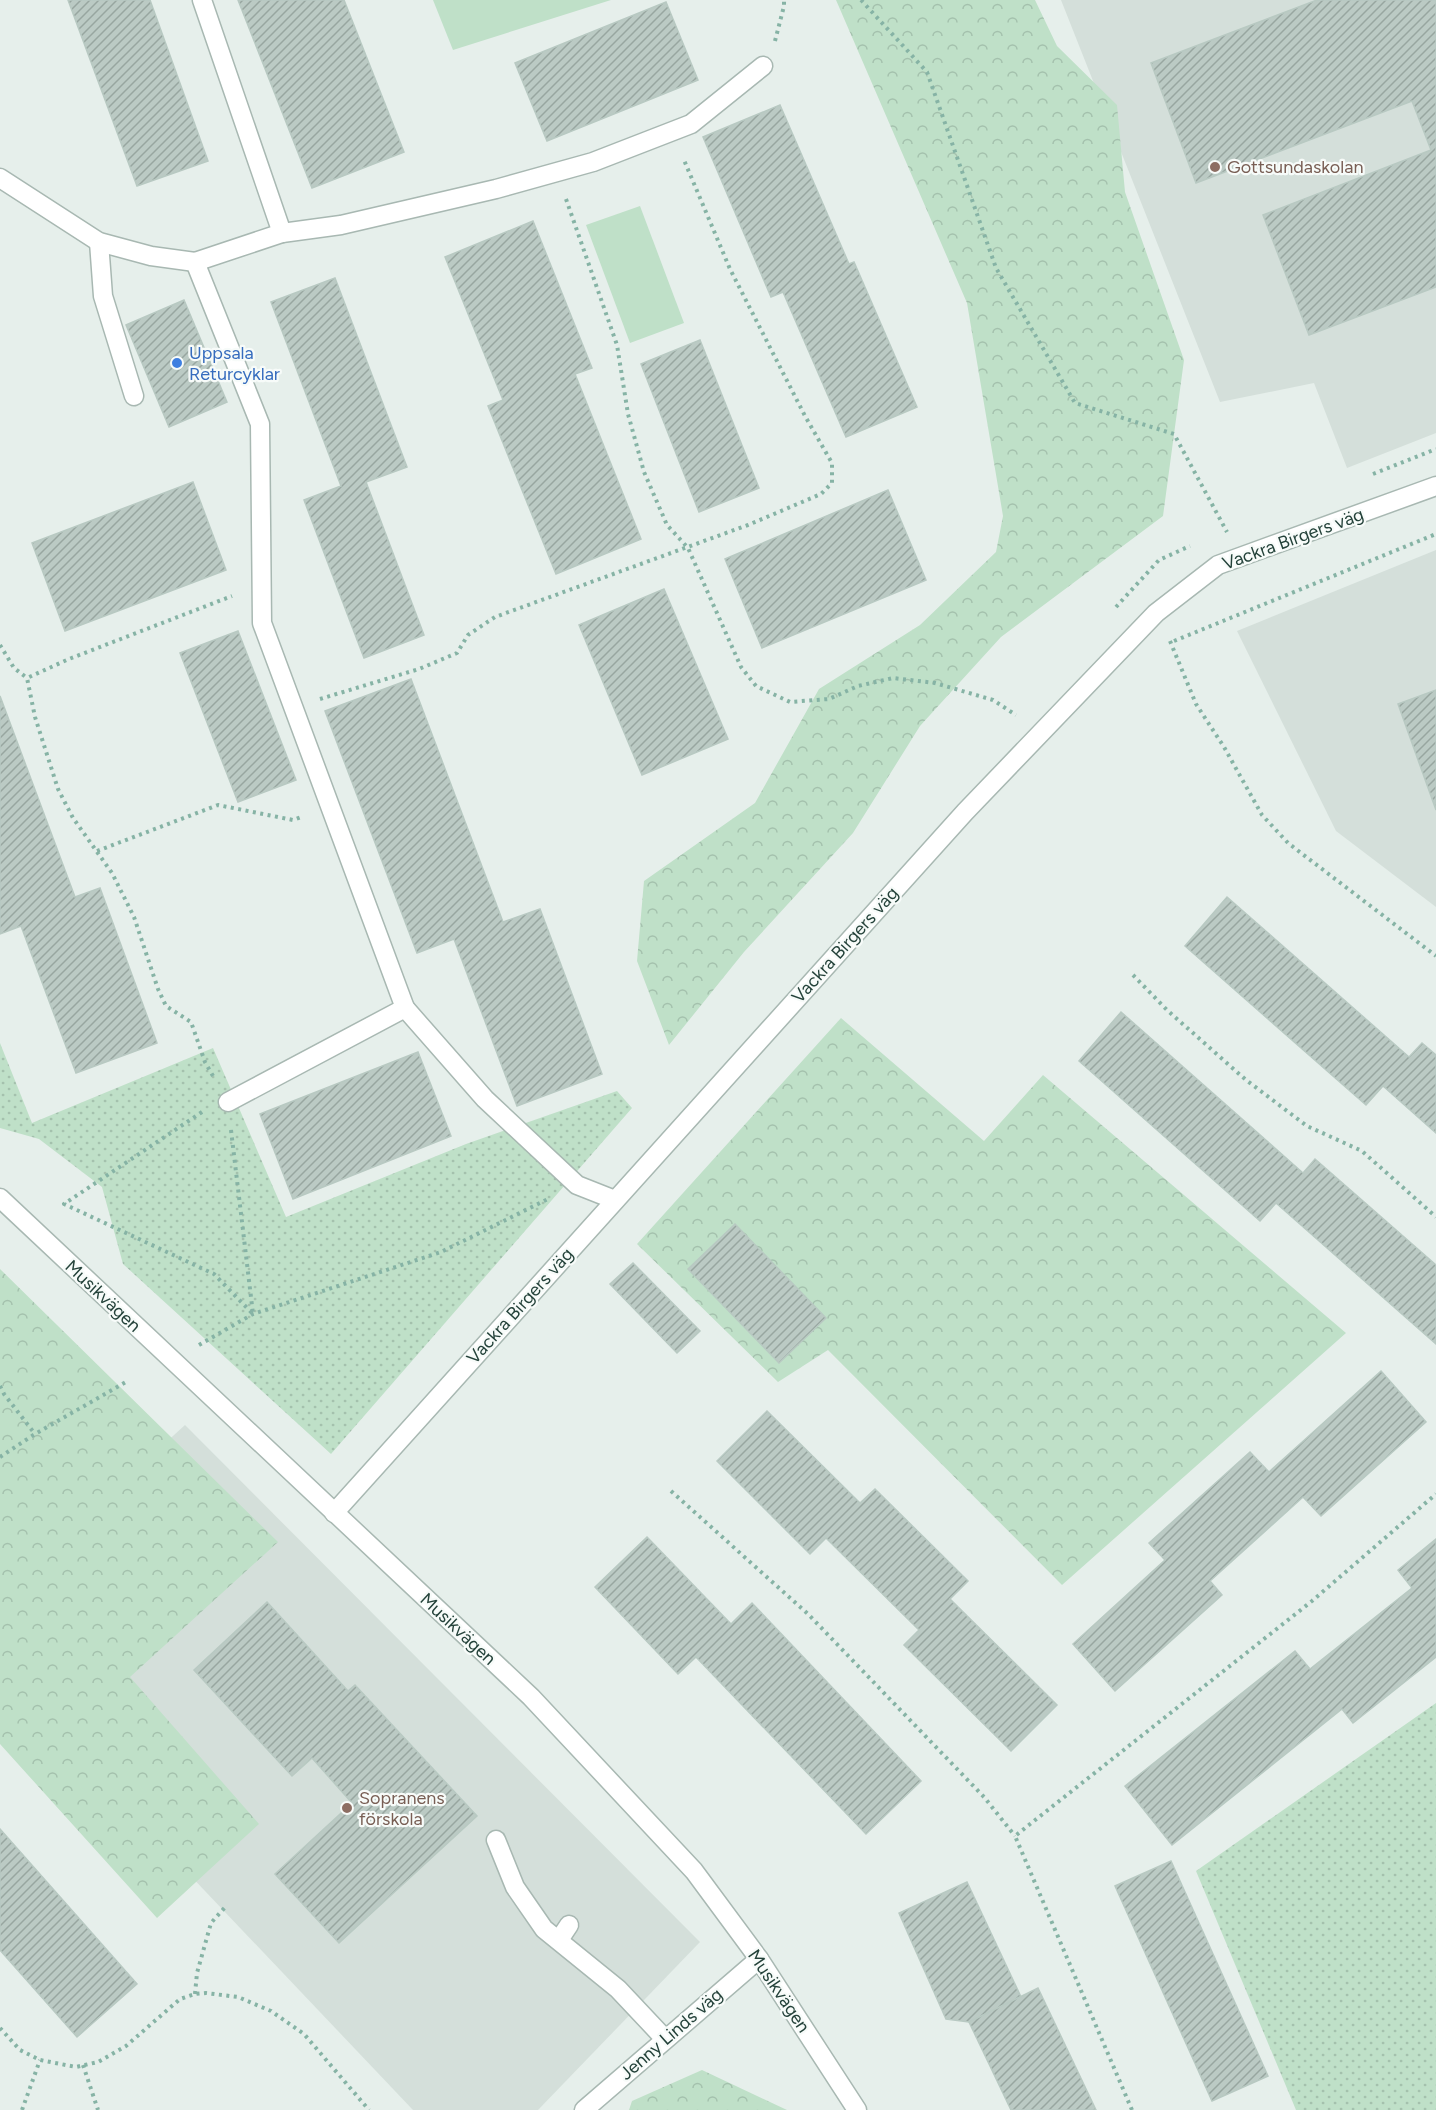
<svg xmlns="http://www.w3.org/2000/svg" width="1436" height="2110" font-family="Figtree,sans-serif">
	<style>
		.built { fill: #d4dfda }
		.grass { fill: url(#grass-dots) }
		.forest { fill: url(#forest-crowns) }
		.park { fill: #bfe0c8 }
		.building { fill: url(#building-hatch); stroke: #b8c9c2; stroke-width: 1.5 }
		.lines { fill: none; stroke-linecap: round; stroke-linejoin: round }
		.minor-casing { stroke: #a8b8b2; stroke-width: 21 }
		.path { stroke: #86b3a5; stroke-width: 4; stroke-dasharray: 3 4.5; stroke-linecap: butt }
		.minor { stroke: #fff; stroke-width: 18 }
		.education-dot { fill: #8d6e63; stroke: #f7fbf9; stroke-width: 2 }
		.shop-dot { fill: #3f7fe0; stroke: #f7fbf9; stroke-width: 2 }
		.labels { text-anchor: middle; stroke-width: 4.5; stroke-linejoin: round; paint-order: stroke }
		.education-label { font-size: 18px; fill: #785e54; stroke: #f7fbf9; text-anchor: start }
		.shop-label { font-size: 18px; fill: #366cbe; stroke: #f7fbf9; text-anchor: start }
		.street-label { font-size: 18px; fill: #24423a; stroke: #f7fbf9 }
	</style>
	<defs>
		<pattern id="grass-dots" width="8" height="8" patternUnits="userSpaceOnUse" patternTransform="scale(1.5)"><rect width="8" height="8" fill="#bfe0c8"/><path d="M2 2h.1M6 6h.1" fill="none" stroke="#a4c1ad" stroke-width="1.8" stroke-linecap="round"/></pattern>
		<pattern id="forest-crowns" width="20" height="18" patternUnits="userSpaceOnUse" patternTransform="scale(1.5)"><rect width="20" height="18" fill="#bfe0c8"/><path d="M2 6a3 3 0 1 1 6 0M12 15a3 3 0 1 1 6 0" fill="none" stroke="#a4c1ad"/></pattern>
		<pattern id="building-hatch" width="6" height="6" patternUnits="userSpaceOnUse" patternTransform="scale(1.5)"><rect width="6" height="6" fill="#bbcac4"/><path d="M-1 1l2-2M0 6l6-6M5 7l2-2" fill="none" stroke="#98a6a0"/></pattern>
	</defs>
	<rect width="100%" height="100%" fill="#e6efeb"/>
	<!-- built -->
	<g class="built">
		<polygon points="1061,0 1436,0 1436,433 1347,468 1314,383 1220,402"/>
		<polygon points="1436,550 1436,907 1336,831 1237,631"/>
		<polygon points="185,1425 700,1942 538,2110 413,2110 0,1675 0,1594"/>
	</g>
	<!-- grass -->
	<g class="grass">
		<polygon points="0,1043 32,1123 213,1048 286,1217 466,1144 617,1091 632,1108 331,1454 123,1264 102,1187 39,1139 0,1128"/>
		<polygon points="1436,1703 1436,2110 1296,2110 1196,1871"/>
	</g>
	<!-- forest -->
	<g class="forest">
		<polygon points="836,0 1035,0 1057,46 1117,105 1125,192 1184,360 1163,516 1001,637 920,726 853,833 744,952 669,1045 637,961 644,881 755,803 819,689 920,625 996,552 1003,516 967,303"/>
		<polygon points="841,1018 984,1141 1043,1075 1346,1333 1062,1585 828,1350 778,1382 637,1244"/>
		<polygon points="0,1269 278,1542 130,1677 259,1824 157,1918 0,1744"/>
		<polygon points="702,2070 787,2110 629,2110 632,2101"/>
	</g>
	<!-- park -->
	<g class="park">
		<polygon points="433,0 611,0 453,50"/>
		<polygon points="640,206 684,323 630,343 586,225"/>
	</g>
	<!-- building -->
	<g class="building">
		<polygon points="68,0 150,0 208,161 137,186"/>
		<polygon points="238,0 344,0 404,152 312,188"/>
		<polygon points="1317,0 1436,0 1436,287 1309,335 1263,215 1431,150 1412,101 1196,183 1151,63"/>
		<polygon points="666,2 698,80 547,141 515,63"/>
		<polygon points="780,105 849,264 854,262 917,407 846,437 783,292 771,297 703,137"/>
		<polygon points="533,221 592,368 575,374 641,539 556,574 488,406 503,400 445,257"/>
		<polygon points="335,278 407,467 366,482 424,635 364,658 304,500 341,486 271,302"/>
		<polygon points="184,300 227,402 169,427 126,325"/>
		<polygon points="700,340 759,488 699,512 641,364"/>
		<polygon points="193,482 226,570 65,631 32,543"/>
		<polygon points="888,490 926,580 762,648 725,559"/>
		<polygon points="664,589 728,739 642,775 579,625"/>
		<polygon points="238,631 296,780 238,802 180,653"/>
		<polygon points="411,679 503,922 540,909 602,1074 517,1106 454,939 417,953 325,711"/>
		<polygon points="1436,690 1436,810 1398,704"/>
		<polygon points="0,696 75,897 100,888 157,1043 76,1073 21,926 0,934"/>
		<polygon points="1227,897 1409,1057 1422,1043 1436,1055 1436,1133 1383,1086 1366,1105 1185,946"/>
		<polygon points="1121,1012 1303,1173 1315,1159 1436,1265 1436,1344 1276,1203 1260,1221 1079,1061"/>
		<polygon points="418,1052 451,1136 293,1199 260,1114"/>
		<polygon points="735,1224 826,1318 779,1363 688,1269"/>
		<polygon points="633,1263 700,1331 677,1353 610,1284"/>
		<polygon points="1381,1371 1426,1422 1321,1516 1303,1497 1210,1581 1222,1595 1115,1691 1073,1644 1165,1560 1149,1543 1250,1452 1269,1472"/>
		<polygon points="767,1411 860,1503 875,1489 968,1581 950,1599 1057,1705 1011,1751 904,1645 919,1630 826,1538 810,1554 717,1461"/>
		<polygon points="647,1537 731,1624 752,1603 921,1781 866,1834 696,1657 678,1674 595,1587"/>
		<polygon points="1436,1539 1436,1657 1353,1723 1342,1709 1172,1845 1125,1786 1295,1651 1310,1669 1412,1588 1398,1570"/>
		<polygon points="267,1602 348,1691 355,1685 477,1816 339,1943 275,1874 352,1803 312,1758 292,1776 194,1670"/>
		<polygon points="0,1829 137,1984 77,2037 0,1950"/>
		<polygon points="1171,1861 1268,2076 1212,2101 1115,1886"/>
		<polygon points="967,1882 1021,1997 969,2022 946,2019 899,1913"/>
		<polygon points="1038,1988 1096,2110 1011,2110 969,2022"/>
	</g>
	<g class="lines">
		<!-- minor casing -->
		<g class="minor-casing">
			<g id="minor">
				<polyline points="202,0 282,233"/>
				<polyline points="0,178 99,242 151,256 195,262"/>
				<polyline points="99,242 103,296 134,396"/>
				<polyline points="405,1008 485,1099 577,1185 615,1200"/>
				<polyline points="228,1102 405,1008 262,623 260,424 195,262 282,233 341,225 496,189 593,162 691,124 763,66"/>
				<polyline points="0,1198 531,1697 694,1871 759,1959 857,2110"/>
				<polyline points="334,1513 965,812 1156,613 1218,565 1436,486"/>
				<polyline points="496,1840 515,1887 544,1929 618,1989 665,2039"/>
				<polyline points="559,1940 569,1925"/>
				<polyline points="584,2110 759,1959"/>
			</g>
		</g>
		<!-- path -->
		<g class="path">
			<polyline points="861,0 927,72 996,268 1075,403 1174,434 1227,532"/>
			<polyline points="775,41 784,6 784,0"/>
			<polyline points="566,199 617,345 628,414 644,472 667,525 688,548 741,667 756,686 790,702 829,699 858,686 893,678 935,683 993,700 1016,715"/>
			<polyline points="1373,474 1436,449"/>
			<polyline points="1116,607 1159,560 1190,546"/>
			<polyline points="1170,641 1196,704 1224,747 1262,815 1288,843 1436,956"/>
			<polyline points="1174,641 1436,534"/>
			<polyline points="0,645 14,668 27,678"/>
			<polyline points="320,699 419,669 457,653 468,635 495,617 748,525 821,494 832,483 832,463 805,416 730,269 684,160"/>
			<polyline points="97,851 218,805 293,820 301,817"/>
			<polyline points="1133,975 1167,1010 1246,1080 1307,1126 1362,1151 1436,1217"/>
			<polyline points="213,1076 205,1062 191,1022 166,1006 158,989 134,917 112,873 73,818 58,789 35,717 27,678 69,659 232,596"/>
			<polyline points="202,1112 64,1204 214,1274 252,1313"/>
			<polyline points="231,1130 253,1314"/>
			<polyline points="199,1345 253,1314 441,1252 548,1199"/>
			<polyline points="0,1386 4,1394 35,1434"/>
			<polyline points="0,1457 35,1434 126,1382"/>
			<polyline points="671,1491 808,1614 984,1797 1015,1836"/>
			<polyline points="195,1994 197,1973 211,1923 227,1905"/>
			<polyline points="0,2028 20,2050 40,2060 76,2067 98,2062 126,2046 180,1999 195,1994 206,1993 238,1997 271,2011 304,2034 369,2110"/>
			<polyline points="83,2065 98,2110"/>
			<polyline points="22,2110 40,2060"/>
			<polyline points="1132,2110 1015,1836 1312,1601 1436,1494"/>
		</g>
		<!-- minor -->
		<use href="#minor" class="minor"/>
	</g>
	<!-- markers -->
	<g class="education-dot">
		<circle cx="1215" cy="167" r="6"/>
		<circle cx="347" cy="1808" r="6"/>
	</g>
	<circle class="shop-dot" cx="177" cy="363" r="6"/>
	<g class="labels">
		<!-- education labels -->
		<g class="education-label">
			<text x="1227" y="173">Gottsundaskolan</text>
			<text x="359" y="1804">Sopranens<tspan x="359" dy="21">förskola</tspan></text>
		</g>
		<!-- shop labels -->
		<g class="shop-label">
			<text x="189" y="359">Uppsala<tspan x="189" dy="21">Returcyklar</tspan></text>
		</g>
		<!-- street labels -->
		<g class="street-label">
			<text transform="translate(1293 539) rotate(-20)" y="6">Vackra Birgers väg</text>
			<text transform="translate(845 945) rotate(-48)" y="6">Vackra Birgers väg</text>
			<text transform="translate(103 1296) rotate(43)" y="6">Musikvägen</text>
			<text transform="translate(520 1306) rotate(-48)" y="6">Vackra Birgers väg</text>
			<text transform="translate(458 1629) rotate(43)" y="6">Musikvägen</text>
			<text transform="translate(779 1991) rotate(56)" y="6">Musikvägen</text>
			<text transform="translate(671 2034) rotate(-41)" y="6">Jenny Linds väg</text>
		</g>
	</g>
</svg>
